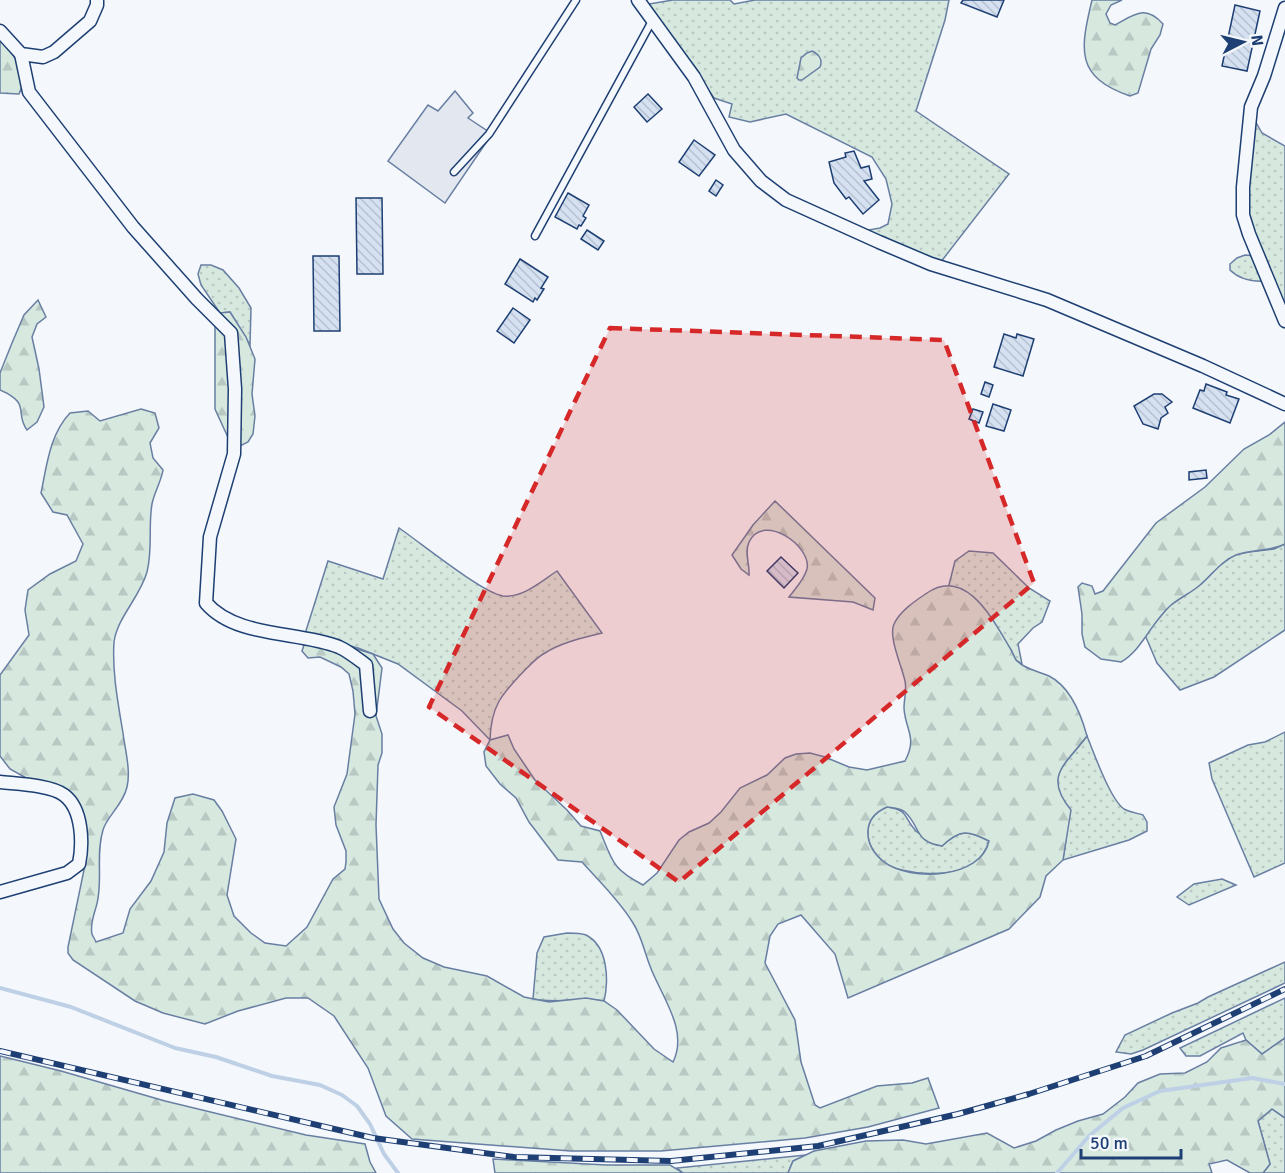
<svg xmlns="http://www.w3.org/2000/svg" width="1285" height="1173" font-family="Signika,sans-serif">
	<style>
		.grass { fill: url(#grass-dots); stroke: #687fa3; stroke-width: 1.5 }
		.forest { fill: url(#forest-firs); stroke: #687fa3; stroke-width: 1.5; fill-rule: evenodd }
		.parking { fill: #e3e8f0; stroke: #687fa3; stroke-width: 1.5 }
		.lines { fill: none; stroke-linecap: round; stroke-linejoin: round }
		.stream { stroke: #bed0e5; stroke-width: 4 }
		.building { fill: url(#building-back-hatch); stroke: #1d3f73; stroke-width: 1.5 }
		.lane-casing { stroke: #1d3f73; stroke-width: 9 }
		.street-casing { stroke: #1d3f73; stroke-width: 15 }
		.lane { stroke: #f4f7fb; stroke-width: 6 }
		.street { stroke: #f4f7fb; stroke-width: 12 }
		.rail-casing { stroke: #1d3f73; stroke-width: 6 }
		.rail { stroke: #f4f7fb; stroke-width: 4; stroke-dasharray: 11; stroke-linecap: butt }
		.marked { fill: #d62828; fill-opacity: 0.2; stroke: #d62828; stroke-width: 4.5; stroke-dasharray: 12 8; stroke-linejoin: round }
	</style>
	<defs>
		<pattern id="grass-dots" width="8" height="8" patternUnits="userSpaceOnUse" patternTransform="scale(1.5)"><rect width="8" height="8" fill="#d7e8df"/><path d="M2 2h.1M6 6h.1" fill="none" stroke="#b8c8c3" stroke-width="1.8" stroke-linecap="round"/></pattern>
		<pattern id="forest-firs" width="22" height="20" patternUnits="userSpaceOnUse" patternTransform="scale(1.5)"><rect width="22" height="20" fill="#d7e8df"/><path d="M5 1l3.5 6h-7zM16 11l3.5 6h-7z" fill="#b8c8c3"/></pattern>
		<pattern id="building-back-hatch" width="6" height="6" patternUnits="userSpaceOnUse" patternTransform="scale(1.5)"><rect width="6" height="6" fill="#d5e0f0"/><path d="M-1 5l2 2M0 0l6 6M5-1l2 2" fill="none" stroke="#b6c1d1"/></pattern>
	</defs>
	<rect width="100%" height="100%" fill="#f4f7fb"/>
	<!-- grass -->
	<g class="grass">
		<polygon points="673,0 730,0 734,4 755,0 949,0 945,20 916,111 1009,174 940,263 863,231 880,228 888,224 892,204 886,179 872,157 786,114 750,122 729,117 732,104 714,98 649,4"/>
		<polygon points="1254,119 1262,133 1285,146 1285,310 1251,229 1247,205"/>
		<path d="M1245,255L1257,256L1267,281C1254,282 1240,280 1230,270V264L1237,258Z"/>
		<polygon points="201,265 211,265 223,270 239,288 251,308 250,345 230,312 220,313 201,285 198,274"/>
		<path d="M399,528C421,543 481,592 503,596C523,598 542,581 557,571L602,633C583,638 562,642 545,653C537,657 530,665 524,671C501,695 491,706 490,740L462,711L398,664L358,648L325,639L304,637L328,561L383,579Z"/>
		<polygon points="1285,544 1285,630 1214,677 1180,690 1157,663 1145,635 1170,605 1200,585 1218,567 1234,555 1249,552 1274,549"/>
		<polygon points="969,551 993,553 1029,588 1050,601 1042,622 1033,628 1018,644 1022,664 1016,660 1011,650 949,585 955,561"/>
		<polygon points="1285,732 1285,863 1254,877 1212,779 1209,763 1248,745 1265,742"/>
		<path d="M1087,736C1094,753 1110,799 1124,809C1129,812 1137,813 1143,815L1147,822V831L1129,840L1063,860L1070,810C1043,775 1065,766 1087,736Z"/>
		<path d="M887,807C909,810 903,817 916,831C922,837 934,842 942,846C960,829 968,830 989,841C987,849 980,860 974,864C956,878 902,876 884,862C863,845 861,818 887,807Z"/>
		<polygon points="1222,879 1236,885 1189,905 1177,897 1194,884"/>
		<path d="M567,933C572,933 581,933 586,935C608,946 609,980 604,1001C580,997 557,1004 533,999L537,953L544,937Z"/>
		<polygon points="1285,962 1285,983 1143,1050 1131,1054 1116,1052 1125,1035 1172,1013 1198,1003 1208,997"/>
		<polygon points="1285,998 1285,1038 1262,1054 1246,1040 1243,1033 1200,1056 1186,1056 1180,1048"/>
		<polygon points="1272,1109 1285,1118 1285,1173 1263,1173 1270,1164 1258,1121"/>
		<polygon points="806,1155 793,1161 788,1173 683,1173 677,1168"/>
	</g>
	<!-- forest -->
	<g class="forest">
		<path d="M1092,0H1122L1111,5L1106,14L1110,23L1115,25C1134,15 1145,4 1163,24L1160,35L1151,49L1138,93L1130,96C1075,77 1080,50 1092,0Z"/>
		<path d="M0,38C13,54 30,73 19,94L0,93Z"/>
		<path d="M812,51C819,54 823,60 820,67L802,80H799L797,78L801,58L807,53Z"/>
		<path d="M38,300L46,317L37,324L32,337L39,369L44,407L37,422L27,430C14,412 32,404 0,390V373L12,343L24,315Z"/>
		<polygon points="230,312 246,337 255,359 252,394 255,416 253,434 248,442 238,447 231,444 215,409 215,322 220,313"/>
		<path d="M141,409L155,413L159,428L150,443L153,458L163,470C161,482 154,493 152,504C148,527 153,548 147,572C140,597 117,618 114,642C112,672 118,703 123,733C125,749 131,771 127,787C123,805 107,816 103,830C96,853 102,875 98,898C97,909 89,922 92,934C92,935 96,941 96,942L123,933L130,909L151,881L164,852L167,823L175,798L193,794L214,800L222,811L236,839L227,895L234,916L251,933L265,943L286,946L307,927L333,879L345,869L346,862V851L336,825L334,807L347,774L355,714L353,691L349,674L341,667L320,657L308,658L302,651L304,645L312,639H325L373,654L382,668L376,716L382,734V753L378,765L376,825L379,899L393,929L404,943L423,958L444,967L487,976L524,997L549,1002L586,998L604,1001L617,1010L654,1049L673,1062C689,1030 661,996 650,966C644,951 642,937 633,923C620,901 599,881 582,862L558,860L529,822L516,798L500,784L486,766L484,752L490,740L508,735L514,749L535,780L567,810L581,826L600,831C613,862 612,869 643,885L657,873L679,840L689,832L709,823L721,812L740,788L767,775L785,758L796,754L810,753L825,757L849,767L867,770L905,761C918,737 905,730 904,708C904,699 907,690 905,681C902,667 888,636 894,624C900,611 915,601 927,593C966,566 993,620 1010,648C1012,651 1014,657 1016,660C1024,669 1038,671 1049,676C1071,687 1081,714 1087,736C1065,765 1043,776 1071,810L1063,860L1046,876L1040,897L1009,929L848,998L835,954L801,915L778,924L770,936L765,963L795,1020L801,1062L815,1105L820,1108L877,1086L912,1083L928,1078L939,1108L868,1127L805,1138L661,1151H571L412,1139L386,1116L368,1068L334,1016L308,998H286L238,1011L205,1024L163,1013L135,1001L73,960L68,953V947L84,870L85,846L76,806L10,769L0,756V675L29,635L25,610L28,590L50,574L76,561L83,544L67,515L53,512L41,493C47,464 50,434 70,413L88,411L100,421ZM887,807C893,808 900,808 905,812C921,827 914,842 942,846C960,829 968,830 989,841C981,879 910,882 884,862C863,845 861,818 887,807Z"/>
		<path d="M1285,422V544C1269,552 1252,549 1236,555C1221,561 1212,575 1200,585C1191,593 1179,598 1170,606C1151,623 1142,650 1121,662L1101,659L1085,647L1082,634V614L1078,587L1082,583L1092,586L1095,594L1103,591L1156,523L1205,487L1244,449L1269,435Z"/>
		<path d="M775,501L875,598L873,610L853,602L789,597C795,589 804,580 807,569C812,546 763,512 749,542C744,553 750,564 749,575L741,569L732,555L753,525Z"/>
		<polygon points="1285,1038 1285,1118 1272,1109 1258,1121 1270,1164 1263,1173 1250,1173 1227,1160 1209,1164 1212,1173 788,1173 793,1161 814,1151 866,1141 903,1140 926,1144 987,1133 1014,1148 1036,1141 1056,1130 1078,1121 1103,1114 1125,1097 1138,1083 1160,1074 1185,1073 1207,1062 1221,1048 1246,1040 1262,1054"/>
		<polygon points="0,1056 61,1071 165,1101 306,1135 365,1144 370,1162 376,1173 0,1173"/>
		<polygon points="493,1159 606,1165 670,1165 683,1173 495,1173"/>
	</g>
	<!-- parking -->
	<polygon class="parking" points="455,91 473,113 468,118 492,134 445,203 388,161 428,105 438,111"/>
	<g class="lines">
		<!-- stream -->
		<g class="stream">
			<polyline points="0,988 71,1007 175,1048 216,1057 272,1076 320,1085 342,1095 357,1106 370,1124 384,1154 398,1173"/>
			<polyline points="1057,1173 1089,1136 1123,1108 1160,1091 1252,1078 1285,1084"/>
		</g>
	</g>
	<!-- building -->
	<g class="building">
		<polygon points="963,0 1004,0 997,17 961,3"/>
		<polygon points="1235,5 1260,11 1247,71 1222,66"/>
		<polygon points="648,94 662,109 647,122 634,107"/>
		<polygon points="694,140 715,155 699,176 679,162"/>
		<polygon points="854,151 861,168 869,166 872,179 864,181 879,200 863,214 849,197 846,199 834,183 829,162 846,157 845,153"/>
		<polygon points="716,180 723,185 716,196 709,191"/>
		<polygon points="568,193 589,205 583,216 586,218 581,226 579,225 577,229 555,217"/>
		<polygon points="356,198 382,198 383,274 357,274"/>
		<polygon points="587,230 604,241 598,250 581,239"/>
		<polygon points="313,256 339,256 340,331 314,331"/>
		<polygon points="520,259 548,277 541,288 544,289 537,300 535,298 533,302 505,284"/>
		<polygon points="513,308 530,320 514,343 497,331"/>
		<polygon points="1004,334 1016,338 1017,334 1034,339 1023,376 994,367"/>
		<polygon points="985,382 993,385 989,397 981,394"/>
		<polygon points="1206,384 1227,392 1226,395 1239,399 1230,423 1193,408 1200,390 1204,391"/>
		<polygon points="1154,394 1162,394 1172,402 1165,407 1168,413 1161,418 1158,429 1143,424 1134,406"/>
		<polygon points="993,404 1011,410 1004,431 986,426"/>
		<polygon points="973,409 983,412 979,423 969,419"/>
		<polygon points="1206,470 1207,478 1189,480 1189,472"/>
		<polygon points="781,557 798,573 784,588 767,571"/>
	</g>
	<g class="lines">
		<!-- lane casing -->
		<g class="lane-casing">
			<g id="lane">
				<polyline points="454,172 489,134 576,0"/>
				<polyline points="535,236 652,21"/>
			</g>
		</g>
		<!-- street casing -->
		<g class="street-casing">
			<g id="street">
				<polyline points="638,0 694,77 734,150 761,181 786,200 879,242 931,264 1047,300 1203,366 1285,404"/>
				<polyline points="1285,8 1264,76 1251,107 1243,187 1243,215 1249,234 1285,321"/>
				<polyline points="0,31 21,54 43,57 54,52 90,21 97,5 97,0"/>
				<path d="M21,54L29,92L133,227L197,299L231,333L235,389L234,454L210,537L206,603C236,638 299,631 339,647C348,651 358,659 366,665L370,711"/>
				<path d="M0,782C17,784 51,785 64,795C83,809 83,844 79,864L67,873L0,892"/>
			</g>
		</g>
		<!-- lane -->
		<use href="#lane" class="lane"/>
		<!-- street -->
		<use href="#street" class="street"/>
		<!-- rail casing -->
		<g class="rail-casing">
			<polyline id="rail" points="0,1051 373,1138 514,1157 671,1161 818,1146 958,1114 1029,1094 1146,1056 1285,989"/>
		</g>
		<!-- rail -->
		<use href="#rail" class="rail"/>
	</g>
	<!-- marked area -->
	<path class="marked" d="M610,328L944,340L1034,583L679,882L429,707Z"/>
	<!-- north arrow -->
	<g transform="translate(1243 42) rotate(83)" stroke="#f4f7fb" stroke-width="4.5" paint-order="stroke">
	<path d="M0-4.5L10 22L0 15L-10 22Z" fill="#1d3f73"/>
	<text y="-9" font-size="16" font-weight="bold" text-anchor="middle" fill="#1d3f73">N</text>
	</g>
	<!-- scale -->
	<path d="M1081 1149v9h100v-9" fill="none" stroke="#1d3f73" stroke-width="3"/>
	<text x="1090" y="1149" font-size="18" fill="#1d3f73" stroke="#f4f7fb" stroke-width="4.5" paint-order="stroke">50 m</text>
</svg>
